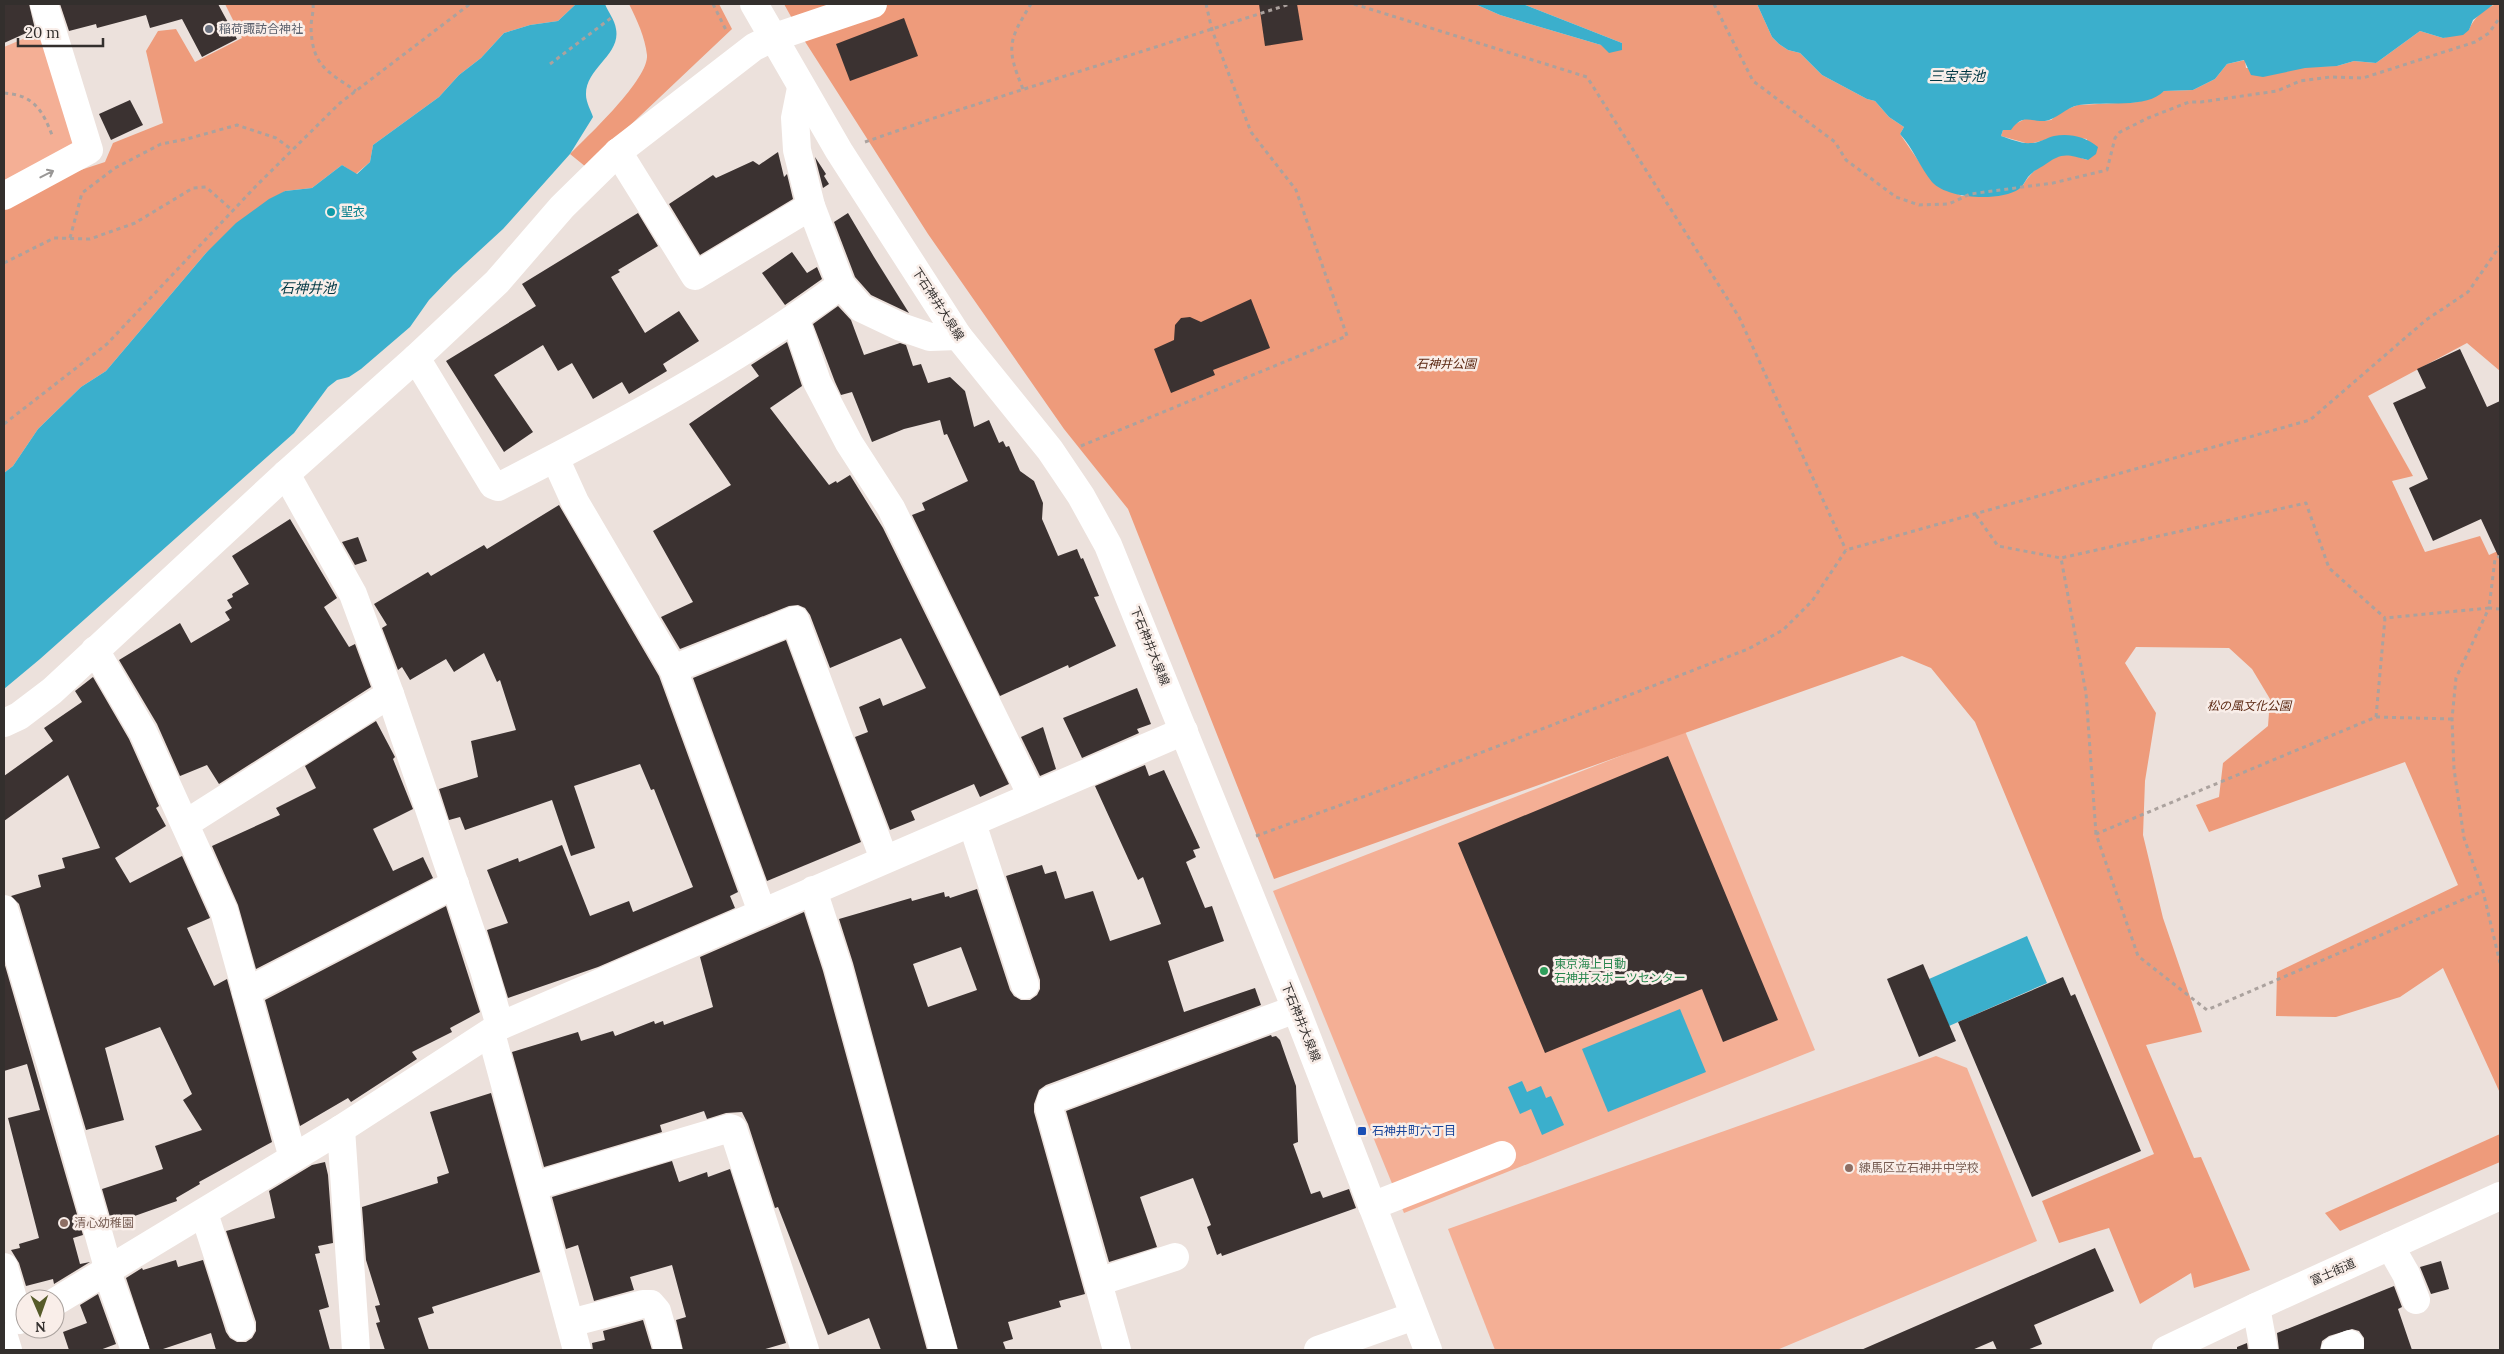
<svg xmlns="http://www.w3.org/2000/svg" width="2504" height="1354" font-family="Lora,'Noto Sans JP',serif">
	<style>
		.green { fill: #f4af95 }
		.forest { fill: #ee9b7b }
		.water { fill: #3bafcc }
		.building { fill: #3b3231; fill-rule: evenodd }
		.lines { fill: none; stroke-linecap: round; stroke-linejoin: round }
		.path { stroke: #aba29e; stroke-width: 3; stroke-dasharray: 4 4; stroke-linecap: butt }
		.minor { stroke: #fff; stroke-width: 28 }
		.major { stroke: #fff; stroke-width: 28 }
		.oneway { stroke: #999796 }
		.worship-dot { fill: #6b7280; stroke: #f9eee9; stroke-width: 2 }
		.culture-dot { fill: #0f9aa8; stroke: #f9eee9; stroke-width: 2 }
		.leisure-dot { fill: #2e9e5b; stroke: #f9eee9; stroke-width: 2 }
		.transit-dot { fill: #1a4fb4; stroke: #f9eee9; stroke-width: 2 }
		.education-dot { fill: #8d6e63; stroke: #f9eee9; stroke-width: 2 }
		.labels { text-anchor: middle; stroke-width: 5; stroke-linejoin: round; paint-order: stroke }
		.worship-label { font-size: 12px; fill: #5b616d; stroke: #f9eee9; text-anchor: start }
		.culture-label { font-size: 12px; fill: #0d838f; stroke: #f9eee9; text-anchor: start }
		.street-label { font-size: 12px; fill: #332f2d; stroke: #f9eee9 }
		.park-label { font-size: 12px; font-style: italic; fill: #5a2610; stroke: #f9eee9 }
		.leisure-label { font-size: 12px; fill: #27864d; stroke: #f9eee9; text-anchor: start }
		.transit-label { font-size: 12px; fill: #164399; stroke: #f9eee9; text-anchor: start }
		.education-label { font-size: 12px; fill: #785e54; stroke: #f9eee9; text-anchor: start }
		.water-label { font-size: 14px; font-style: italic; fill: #003743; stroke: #f9eee9 }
	</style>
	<rect width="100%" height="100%" fill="#ece1dc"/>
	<!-- green -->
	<g class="green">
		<polygon points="42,31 77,142 4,182 4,47"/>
		<polygon points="1685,731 1815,1050 1404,1213 1273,891"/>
		<polygon points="1936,1056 1967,1068 2037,1241 1777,1350 1495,1350 1448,1229"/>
	</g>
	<!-- forest -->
	<g class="forest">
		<polygon points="225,4 576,4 558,21 530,25 504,33 481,58 459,75 439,97 373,145 370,162 356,174 342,165 312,188 285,191 206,253 106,371 81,387 38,429 13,466 4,473 4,192 32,186 105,162 113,143 163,123 146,51 158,31 176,29 195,62 242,38"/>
		<path d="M629,4H719L732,29L586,167L570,154C588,136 649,79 647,55C645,37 637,20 629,4Z"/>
		<path d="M784,4H1475L1500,15L1601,45L1622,43L1523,4H1757L1772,37L1779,44L1788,50L1800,53L1822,75L1867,99L1875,101L1889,117L1904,127L1900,134L1933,182L1962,196L2023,185C2031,171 2054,151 2072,155C2077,156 2083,159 2088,160L2087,139L2061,136L2029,144L2001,136L2003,130L2027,118L2044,121L2051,120L2062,111L2078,105L2138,102L2164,91L2193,90L2215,79L2227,64L2245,60L2246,68L2337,66L2354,61L2376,63L2420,31L2443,38L2469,30C2473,18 2488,4 2500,4V371L2467,343L2368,396L2413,476L2392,481L2425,552L2480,536L2489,555L2500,550V1093L2443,968L2400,997L2336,1017L2276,1016L2277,972L2458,885L2405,762L2209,832L2196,805L2219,797L2223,763L2268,726L2270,699L2252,669L2229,648L2136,647L2125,663L2156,713L2145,781L2143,835L2163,918L2202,1032L2146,1045L2194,1158L2201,1157L2250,1270L2194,1288L2191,1273L2140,1304L2109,1228L2059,1243L2042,1201L2154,1154L1975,722L1931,668L1902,656L1274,879L1128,509L1064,429L928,234L804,40Z"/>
		<polygon points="2500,1134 2500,1162 2340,1231 2325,1213"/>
	</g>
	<!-- water -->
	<g class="water">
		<path d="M576,4H605C608,12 615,20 616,29C621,55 585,68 586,95C586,102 591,111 593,117L570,154L503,229L453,275L429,300L410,327L361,369L349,377L337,380L328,387L294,433L40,659L4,689V473L13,466L38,429L81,387L106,371L206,253L236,223L269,199L285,191L312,188L342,165L357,174L370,162L373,145L439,97L459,75L481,58L504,33L530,25L558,21Z"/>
		<polygon points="1475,4 1523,4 1622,43 1622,50 1609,53 1601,45 1500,15"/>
		<path d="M1757,4H2494L2473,20L2469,30L2463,35L2443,38L2420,31L2376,63L2354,61L2337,66L2305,68L2263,77L2251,75L2244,60L2227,64L2215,79L2193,90L2164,91C2147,109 2104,101 2079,105C2066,107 2056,120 2045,121C2030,122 2023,113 2011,130H2003L2001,136C2010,139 2022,144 2031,143C2040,143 2046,138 2054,136C2070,133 2086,137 2098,147L2096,154L2088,160C2066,154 2062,152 2043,166C2038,169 2033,171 2028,177C2025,181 2023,186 2019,189C2000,202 1947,199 1932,182C1920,167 1913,148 1900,134L1904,127L1889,117L1875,101L1867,99L1822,75L1800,53L1788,50L1779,44L1772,37Z"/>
		<polygon points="2027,936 2047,983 1949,1026 1929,979"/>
		<polygon points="1680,1009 1706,1072 1608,1112 1582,1049"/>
		<polygon points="1522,1081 1527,1092 1541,1086 1546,1098 1551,1096 1564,1125 1542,1135 1531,1109 1520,1114 1508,1087"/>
	</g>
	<!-- building -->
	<g class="building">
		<polygon points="4,4 29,4 35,29 4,43"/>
		<polygon points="60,4 218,4 237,39 202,57 182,19 150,28 146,15 97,28 96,24 69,31"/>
		<polygon points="1259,4 1297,4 1303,40 1265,46"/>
		<polygon points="904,18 918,56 850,81 836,44"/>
		<polygon points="130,100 143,125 111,140 99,114"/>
		<polygon points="778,152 784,177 787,174 793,199 700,255 669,204 713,175 716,178 753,161 759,165"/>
		<polygon points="815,157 826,174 824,176 829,184 823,188"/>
		<polygon points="638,213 658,246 618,270 620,272 611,277 645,333 679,311 699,341 663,364 667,371 629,394 622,382 593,399 572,363 558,371 543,345 494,375 533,432 504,452 446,361 536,306 522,284"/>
		<polygon points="848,213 874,257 909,313 871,295 855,277 834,222"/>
		<polygon points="792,252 807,273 817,267 822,279 785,305 762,273"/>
		<polygon points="1251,299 1270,348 1213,370 1215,375 1171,393 1154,349 1174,340 1175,325 1181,318 1190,317 1201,322"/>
		<polygon points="838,306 851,320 864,355 900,343 906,345 913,366 921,364 928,383 950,377 965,391 974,427 989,420 999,443 1003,441 1006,447 1009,446 1020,471 1034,481 1043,503 1042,519 1058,556 1077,549 1081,559 1083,558 1099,596 1094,597 1116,646 1069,668 1068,665 1000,696 912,515 925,510 922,503 968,481 947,434 944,435 940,420 904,429 872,442 852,392 841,395 835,382 813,324"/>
		<polygon points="787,342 802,386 770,408 829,485 836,481 837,483 850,475 883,528 1009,784 980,797 974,784 911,811 915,820 890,830 855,737 868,732 859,707 880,698 883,706 926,688 901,638 830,668 810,615 805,608 798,605 789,606 680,649 661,617 693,602 653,531 731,485 689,424 759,376 751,365"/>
		<polygon points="2460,349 2487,407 2500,401 2500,560 2481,519 2433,541 2409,488 2428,479 2393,403 2426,388 2417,369"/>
		<polygon points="559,505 659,676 738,892 730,896 735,908 598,967 508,998 487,930 508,923 487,870 518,858 519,862 562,845 590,916 629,901 633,912 693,887 654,789 651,790 640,764 574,786 595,848 571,856 552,800 465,830 460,817 449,820 439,789 478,777 471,741 516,730 500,680 497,682 484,653 454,672 446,659 410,680 402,667 398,670 382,628 387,625 374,604 428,572 431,576 484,545 487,549"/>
		<polygon points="290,519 337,598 324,607 349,647 355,644 371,687 219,784 207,765 180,776 157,724 119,660 180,623 191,643 230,620 225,612 232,608 227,600 233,597 232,594 249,584 232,556"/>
		<polygon points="358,537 367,561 355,565 342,542"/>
		<polygon points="786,640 861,842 767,881 693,678"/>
		<polygon points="93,677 129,739 159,806 156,808 166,826 115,858 130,883 182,856 183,858 210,918 187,928 214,986 227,979 272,1142 199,1182 200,1184 176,1198 177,1201 112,1224 102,1189 163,1169 155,1146 202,1130 183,1100 192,1094 160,1027 105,1048 124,1120 86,1130 19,904 11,896 41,887 38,875 65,868 62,858 100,848 68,775 4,821 4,776 53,741 44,728 82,702 75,691"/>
		<polygon points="1137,688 1151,724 1137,729 1139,733 1082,758 1063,718"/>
		<polygon points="376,721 395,757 393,759 413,809 373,829 393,871 423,857 433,878 256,969 238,905 212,846 280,815 276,808 316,788 305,766"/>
		<polygon points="1043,727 1056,769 1040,776 1021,737"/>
		<polygon points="1668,756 1778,1020 1723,1042 1702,989 1545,1053 1458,843"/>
		<path d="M1145,765L1149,776L1164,770L1200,848L1193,850L1196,857L1186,862L1205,908L1212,906L1224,941L1168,961L1184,1012L1255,988L1261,1005L1046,1085L1039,1090L1034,1104V1112L1085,1294L1059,1301L1061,1307L1008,1322L1013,1339L1003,1342L1006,1350H958L853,963L839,919L911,898L912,901L944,892L945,897L949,896L950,898L977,889L1010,990L1014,996L1021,1000H1030L1037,995L1040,989V980L1006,876L1042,865L1045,874L1056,871L1065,899L1093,891L1110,941L1161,924L1143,877L1138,880L1095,786ZM961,947L977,990L928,1007L913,964Z"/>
		<polygon points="446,906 480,1012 450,1028 452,1032 412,1052 417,1059 351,1102 348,1098 300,1126 265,1000"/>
		<polygon points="804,912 823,971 927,1350 881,1350 869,1318 828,1335 778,1207 775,1208 748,1124 742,1112 726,1113 707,1119 704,1111 660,1125 662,1132 544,1167 512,1052 578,1032 581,1041 613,1031 615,1036 654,1021 655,1024 663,1021 664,1025 713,1007 700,957"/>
		<polygon points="4,962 83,1235 73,1238 80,1264 90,1262 54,1284 53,1279 26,1286 19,1263 11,1250 20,1248 19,1244 39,1238 8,1118 40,1110 27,1064 4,1071"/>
		<polygon points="1923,964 1956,1041 1919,1057 1887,979"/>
		<polygon points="2063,977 2071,996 2075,994 2141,1151 2032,1197 1958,1022"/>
		<polygon points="1271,1035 1272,1037 1276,1036 1280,1040 1296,1086 1298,1142 1293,1144 1311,1194 1320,1191 1323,1198 1349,1189 1356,1208 1222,1256 1221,1253 1217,1255 1207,1227 1211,1225 1193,1178 1140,1197 1157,1247 1109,1262 1066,1111"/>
		<polygon points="491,1093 540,1272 432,1307 434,1313 418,1318 429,1350 385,1350 376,1323 380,1322 375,1306 380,1305 366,1260 362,1207 438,1183 437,1177 449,1173 430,1112"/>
		<polygon points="672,1161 679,1182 707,1172 708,1177 730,1169 786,1343 762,1350 683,1350 676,1320 686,1317 672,1265 630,1277 634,1290 594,1301 578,1245 566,1249 552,1197"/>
		<polygon points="325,1162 328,1175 333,1243 318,1246 320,1253 315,1254 329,1307 319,1310 330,1350 216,1350 211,1333 160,1350 150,1350 126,1278 142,1268 143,1270 176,1260 178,1267 203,1260 226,1332 230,1338 237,1342 246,1342 252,1338 256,1331 256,1322 226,1231 275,1218 269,1191 312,1165"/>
		<polygon points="2095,1248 2114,1291 2034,1325 2042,1344 2027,1350 1997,1350 1993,1341 1972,1350 1861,1350"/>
		<polygon points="2441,1261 2449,1289 2431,1294 2420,1267"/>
		<polygon points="2394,1286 2402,1307 2398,1309 2412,1350 2364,1350 2364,1338 2359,1331 2352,1329 2329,1336 2322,1341 2320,1350 2279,1350 2277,1333"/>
		<polygon points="98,1294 116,1344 100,1350 69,1350 63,1332 87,1323 80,1305"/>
		<polygon points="643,1320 652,1350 593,1350 592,1343 605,1340 603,1331"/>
		<polygon points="2247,1343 2248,1350 2237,1350 2237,1347"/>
	</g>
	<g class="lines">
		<!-- path -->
		<g class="path">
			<path d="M313,4C314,11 311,19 311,27C312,66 327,71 356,91"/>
			<polyline points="713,4 727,32"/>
			<polyline points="1354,4 1587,77 1739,317 1846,550"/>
			<polyline points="1714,4 1753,81 1835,142 1846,160 1896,197 1919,205 1949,204 1970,194 2053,183 2107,170 2115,138 2120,132 2148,118 2189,102 2201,102 2277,91 2300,81 2330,77 2363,78 2475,42 2489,33 2500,17"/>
			<polyline points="550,64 611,18"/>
			<path d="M1023,89C1006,48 1008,41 1031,4"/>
			<path d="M4,93C33,95 42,109 52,135"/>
			<polyline points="865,142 940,116 1290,4"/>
			<polyline points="70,238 82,193 115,168 161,144 187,139 237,125 276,138 291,149"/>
			<polyline points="4,263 54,238 90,239 135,223 193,188 206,187 233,211"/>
			<polyline points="4,424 107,344 257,185 340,103 470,4"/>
			<polyline points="1081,446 1347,336 1296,190 1251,132 1212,30 1206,4"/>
			<polyline points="1976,515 1998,546 2061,558"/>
			<polyline points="2500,609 2489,608 2456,678 2452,719 2454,769 2464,838 2483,891 2500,963"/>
			<polyline points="2376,717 2385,618 2489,608 2495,559 2500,556"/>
			<polyline points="2452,719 2376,717 2096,834 2138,956 2207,1010 2483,891"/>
			<polyline points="2096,834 2086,693 2061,558 2306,503 2329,568 2385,618"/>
			<polyline points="1256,836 1431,772 1748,649 1783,630 1812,601 1846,550 2310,420 2426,320 2468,292 2500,246"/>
		</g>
		<!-- minor -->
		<g class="minor">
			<polyline points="801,88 795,118 797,150 811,206 841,285 861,308 901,327 930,337 958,336"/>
			<polyline points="618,152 695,276 811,206"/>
			<polyline points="4,196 89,150 44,4"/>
			<polyline points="795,318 817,382 849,443 891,508 1032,796"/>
			<path d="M416,358L493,485L498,487C618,426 733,364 841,285"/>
			<polyline points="555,458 575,502 673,669 762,912"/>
			<polyline points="286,474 353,594 390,694 484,970 500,1026"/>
			<polyline points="95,650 143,732 224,911 293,1158"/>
			<polyline points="673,669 795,620 884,859"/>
			<polyline points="4,723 19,716 52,691 286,474 416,358 497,282 562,207 618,152 754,47 772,38 873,4"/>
			<polyline points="972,823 1025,985"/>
			<polyline points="185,824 390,694"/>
			<polyline points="813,890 838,967 943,1350"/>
			<polyline points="4,909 52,1068 109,1271"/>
			<polyline points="246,992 455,884"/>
			<polyline points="491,1033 577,1350"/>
			<polyline points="341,1129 356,1350"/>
			<polyline points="534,1186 730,1128 733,1129 805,1350"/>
			<polyline points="1372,1206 1502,1155"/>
			<polyline points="204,1213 241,1327"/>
			<polyline points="2390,1246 2406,1274 2416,1300"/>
			<polyline points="4,1267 19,1320"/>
			<polyline points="107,1272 135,1350"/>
			<polyline points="1098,1282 1175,1257"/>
			<polyline points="55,1302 341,1129 500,1026 1184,731"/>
			<polyline points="2256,1307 2264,1350"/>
			<polyline points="570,1323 643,1304 651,1304 657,1311 668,1350"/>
			<polyline points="4,1337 8,1350"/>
			<polyline points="1117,1350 1049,1108 1051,1100 1296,1009"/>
			<polyline points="1318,1350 1414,1316"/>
			<polyline points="2335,1350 2350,1344"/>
		</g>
		<!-- major -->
		<g class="major">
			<polyline points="754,4 839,151 958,336 1050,450 1081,496 1108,545 1296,1009 1428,1350"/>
			<polyline points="2166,1350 2256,1307 2500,1196"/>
		</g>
	</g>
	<!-- one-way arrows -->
	<defs><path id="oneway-shaft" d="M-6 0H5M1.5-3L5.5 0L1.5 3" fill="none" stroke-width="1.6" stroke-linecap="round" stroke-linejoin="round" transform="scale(1.25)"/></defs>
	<use class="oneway" href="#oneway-shaft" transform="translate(47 174) rotate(-27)"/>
	<!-- markers -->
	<circle class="worship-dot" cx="209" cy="29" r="5"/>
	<circle class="culture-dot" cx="331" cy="212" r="5"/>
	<circle class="leisure-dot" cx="1544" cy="971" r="5"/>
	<rect class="transit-dot" x="1357" y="1126" width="10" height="10" rx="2.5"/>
	<g class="education-dot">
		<circle cx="1849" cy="1168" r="5"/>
		<circle cx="64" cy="1223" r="5"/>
	</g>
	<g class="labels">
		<!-- worship labels -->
		<g class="worship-label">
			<text x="219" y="33">稲荷諏訪合神社</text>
		</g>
		<!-- culture labels -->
		<g class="culture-label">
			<text x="341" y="216">聖衣</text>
		</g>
		<!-- street labels -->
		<g class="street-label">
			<text transform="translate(938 304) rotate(57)" y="4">下石神井大泉線</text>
			<text transform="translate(1150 646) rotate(68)" y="4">下石神井大泉線</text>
			<text transform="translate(1301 1022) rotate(68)" y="4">下石神井大泉線</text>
			<text transform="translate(2333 1272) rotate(-24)" y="4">富士街道</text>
		</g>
		<!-- park labels -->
		<g class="park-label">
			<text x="1446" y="368">石神井公園</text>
			<text x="2249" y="710">松の風文化公園</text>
		</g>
		<!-- leisure labels -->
		<g class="leisure-label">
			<text x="1554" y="968">東京海上日動<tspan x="1554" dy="14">石神井スポーツセンター</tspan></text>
		</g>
		<!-- transit labels -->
		<g class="transit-label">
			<text x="1372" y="1135">石神井町六丁目</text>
		</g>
		<!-- education labels -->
		<g class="education-label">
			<text x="1859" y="1172">練馬区立石神井中学校</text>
			<text x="74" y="1227">清心幼稚園</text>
		</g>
		<!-- water labels -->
		<g class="water-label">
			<text x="1957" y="81">三宝寺池</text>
			<text x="308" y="293">石神井池</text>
		</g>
	</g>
	<!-- border -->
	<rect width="2504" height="1354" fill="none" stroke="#332f2d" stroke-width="10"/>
	<!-- north arrow -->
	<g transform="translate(40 1314) rotate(178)"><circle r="24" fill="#f9eee9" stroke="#aaa29e"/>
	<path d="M0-4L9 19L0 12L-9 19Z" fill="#565b29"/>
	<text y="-8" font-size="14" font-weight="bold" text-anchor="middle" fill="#332f2d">N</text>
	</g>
	<!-- scale -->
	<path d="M18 38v8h85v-8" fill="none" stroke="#332f2d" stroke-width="2.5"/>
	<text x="25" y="38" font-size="15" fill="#332f2d" stroke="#f9eee9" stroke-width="4" paint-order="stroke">20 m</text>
</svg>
